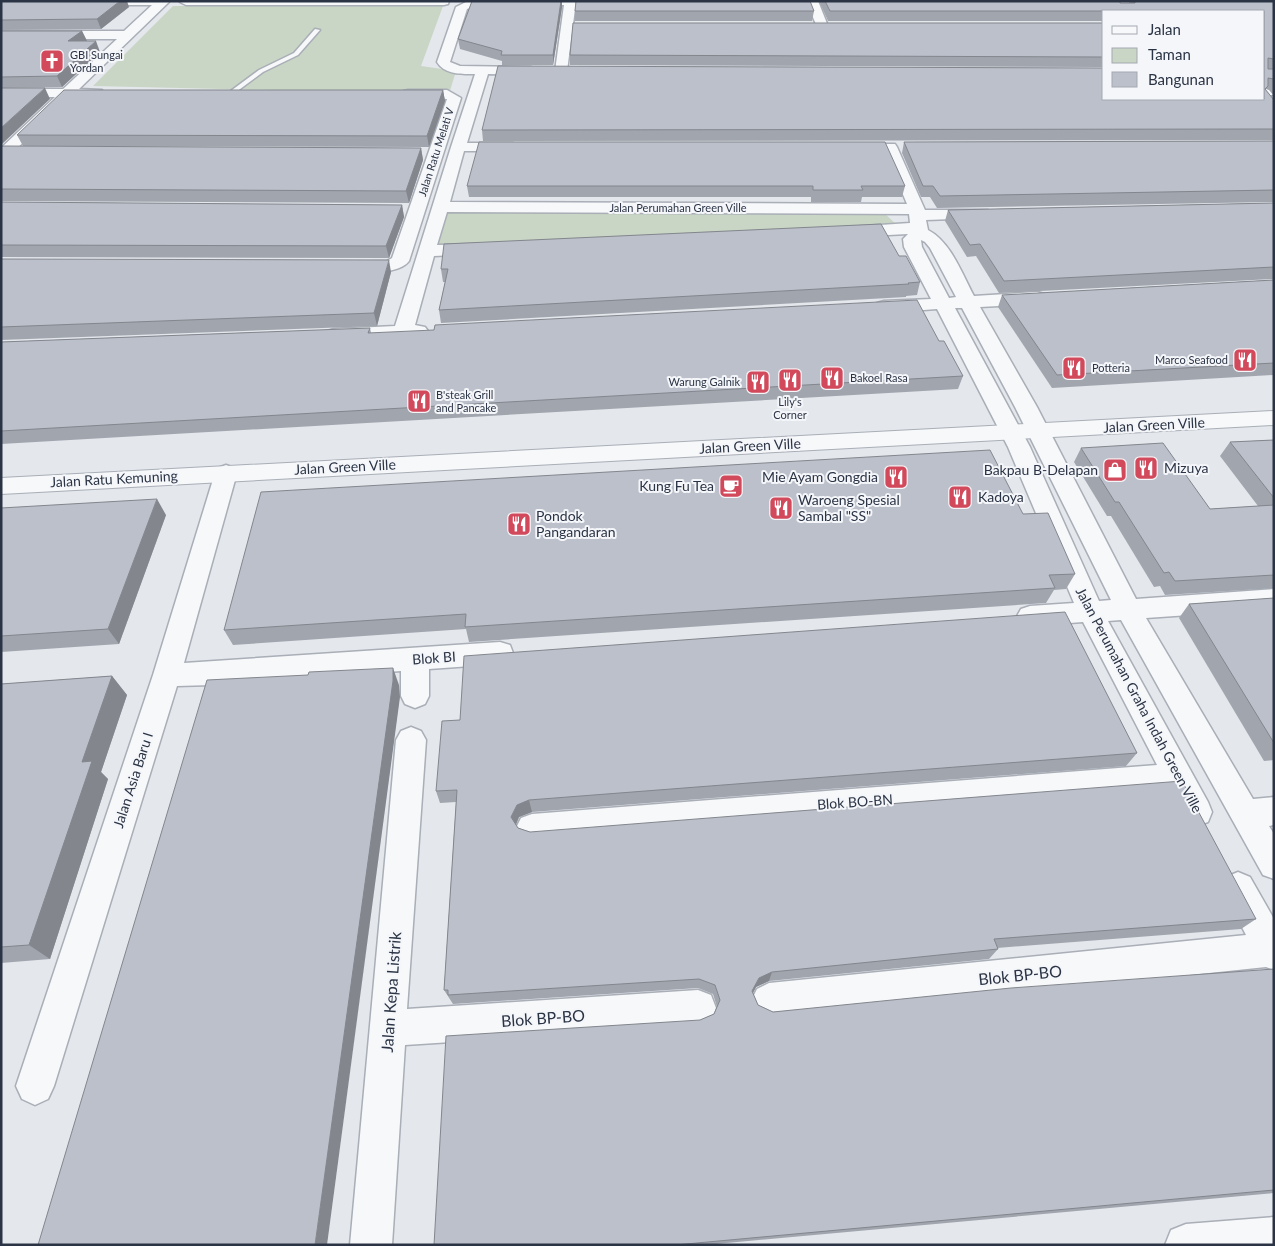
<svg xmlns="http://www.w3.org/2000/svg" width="1275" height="1246" font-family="Lato,sans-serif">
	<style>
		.green { fill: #c9d6c5 }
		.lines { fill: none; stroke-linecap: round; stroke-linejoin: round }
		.service-casing { stroke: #a9aeb7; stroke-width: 3 }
		.minor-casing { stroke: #a9aeb7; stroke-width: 3 }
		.tertiary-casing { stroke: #a9aeb7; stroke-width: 2 }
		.service { fill: #f7f8fa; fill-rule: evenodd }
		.minor { fill: #f7f8fa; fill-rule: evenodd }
		.tertiary { fill: #f7f8fa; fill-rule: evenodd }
		.wall { fill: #a1a5ae }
		.shaded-wall { fill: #83868d }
		.building { fill: #bbc0ca; stroke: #83868d }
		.labels { text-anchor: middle; stroke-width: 4; stroke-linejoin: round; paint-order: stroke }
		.far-poi-label { font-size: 11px; fill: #2b3445; stroke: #f4f6f9; text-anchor: start }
		.far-street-label { font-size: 11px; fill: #2b3445; stroke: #f4f6f9 }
		.street-label { font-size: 14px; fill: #2b3445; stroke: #f4f6f9 }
		.poi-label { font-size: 14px; fill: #2b3445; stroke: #f4f6f9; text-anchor: start }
		.near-street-label { font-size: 16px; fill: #2b3445; stroke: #f4f6f9 }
	</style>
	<rect width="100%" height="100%" fill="#e4e7ec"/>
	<!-- green -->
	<g class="green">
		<polygon points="173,6 443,6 421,66 456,71 449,94 93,86"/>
		<polygon points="448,208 880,209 901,229 436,248"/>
	</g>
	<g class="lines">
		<!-- service casing -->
		<g class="service-casing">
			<polygon id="service" points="315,29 320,30 298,55 263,72 232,95 228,95 228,93 259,70 294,53"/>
		</g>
		<!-- minor casing -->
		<g class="minor-casing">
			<g id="minor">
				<polygon points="87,1 169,2 79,89 102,90 104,93 102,96 70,97 6,159 1,160 1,148 55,97 1,97 1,89 63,89 117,39 1,39 1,31 124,31 152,5 92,5 88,4"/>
				<polygon points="449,1 448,4 444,5 186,5 180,2"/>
				<path d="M468,1H576L567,71L561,75L555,71L564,5L475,6L467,9L450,62L460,66L531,67L537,71L531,75L488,74L467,143H512L517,144L519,147L517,150L512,151H464L450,202L907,204L883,147L885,144H895L897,147L925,210H988L990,213L988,216L982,218L926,220L928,230C951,242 962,274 974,296L1037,292L1044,294L1046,298L1044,302L1037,304L980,307L1037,407L1136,599L1274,589V609L1146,618L1253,799L1274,797V825L1269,826L1274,834V879L1263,875L1121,620L1108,621L1208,802L1212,812L1208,822L1197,826L1186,822L1170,791L532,842L521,838L516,828L521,818L532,814L1157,765L1083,622L1030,626L1021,623L1017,616L1021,609L1030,606L1074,603L1008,447L937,309L884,313L877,311L875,307L877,303L884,301L931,299L904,247L903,239L908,234L850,237L844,236L842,232L844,228L850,227L910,223L909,214L447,212L437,245L479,244L485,245L488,249L485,253L479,254L434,256L415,325L425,327L428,331L425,335L334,341L327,339L324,335L327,331L334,329L395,326L451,147L475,74C462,74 445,75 437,62L456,7ZM921,240L925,242L930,248L956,297L949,298L922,247ZM955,308H962L1015,407L1111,600L1099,601L1030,447Z"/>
				<polygon points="806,1 818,1 828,26 826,29 818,29"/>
				<polygon points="1117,1 1129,1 1130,11 1118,11"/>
				<rect x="1264" y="87" width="10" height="8"/>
				<path d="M408,90H447L461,98L409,261C399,275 363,273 348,270L345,266L348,262L387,261L392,258L447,99L403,97L401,94L403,91Z"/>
				<polygon points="226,465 234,468 237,473 184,663 500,642 510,645 513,653 510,661 500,664 429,669 429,696 425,704 415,708 405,704 401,696 401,671 212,685 177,686 54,1086 48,1099 35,1105 22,1099 16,1086 153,675 215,473 218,468"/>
				<polygon points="411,727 421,731 426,740 407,1009 698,990 711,995 716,1008 711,1021 698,1026 405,1045 392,1245 350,1245 396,740 401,731"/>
				<polygon points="1238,872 1250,877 1274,919 1274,970 1266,967 769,1019 757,1013 751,1001 757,989 769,983 1246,935 1222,888 1226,877"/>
				<polygon points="1274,1217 1274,1245 1165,1245 1171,1230 1186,1224"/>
			</g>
		</g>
		<!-- tertiary casing -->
		<g class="tertiary-casing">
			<polygon id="tertiary" points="1274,411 1274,425 1,494 1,478"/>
		</g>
		<!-- service -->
		<use href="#service" class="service"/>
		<!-- minor -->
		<use href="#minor" class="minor"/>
		<!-- tertiary -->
		<use href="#tertiary" class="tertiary"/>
	</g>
	<!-- wall -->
	<g class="wall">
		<polygon points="1,1 129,7 101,29 1,30"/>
		<polygon points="472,1 562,1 562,7 553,65 502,65 502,61 460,49 458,39"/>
		<polygon points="819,1 1120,1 1120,3 1131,3 1130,1 1274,1 1274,96 1269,90 1266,89 1266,90 1274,100 1274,140 483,141 482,130 1104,99 1264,11 1104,11 1104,21 828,21"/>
		<polygon points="575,11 814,11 812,21 575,21"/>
		<polygon points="1104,23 1104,67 570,65 570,55"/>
		<polygon points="1,31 82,31 87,41 86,41 100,52 62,87 1,88"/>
		<polygon points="443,90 445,101 429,147 23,146 17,135"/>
		<polygon points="1274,141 1274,202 937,208 930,197 921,197 902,153 904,142"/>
		<polygon points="1,147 421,148 423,160 409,203 1,201"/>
		<polygon points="467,186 905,186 902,197 862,197 861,202 811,202 811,197 469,197"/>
		<polygon points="1,202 402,205 404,217 389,258 1,257"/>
		<polygon points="1274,203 1274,279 999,293 976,256 967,257 945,221 948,210"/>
		<polygon points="899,256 920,282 917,295 906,296 906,297 441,323 439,310 445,282 443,282 441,269"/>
		<polygon points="1,259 391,272 377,326 1,340"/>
		<polygon points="1274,280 1274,375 1052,388 998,307 1002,295"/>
		<polygon points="370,328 371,333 939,341 963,376 958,389 1,444 1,342"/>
		<polygon points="1274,440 1274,588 1165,595 1160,586 1154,587 1111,516 1107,516 1074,462 1081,448 1210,509 1258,506 1220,456 1230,442"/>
		<polygon points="1,508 166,515 119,644 1,652"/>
		<polygon points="1023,514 1075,574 1066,589 1054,590 1046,603 469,642 466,629 233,645 224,630"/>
		<polygon points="1274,598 1274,760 1264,761 1179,618 1189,604"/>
		<polygon points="112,676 127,695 101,772 108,779 50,959 1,963 1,684"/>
		<polygon points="1137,753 1126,766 532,812 519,817 516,825 518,828 530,832 1256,919 1241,929 997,948 998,949 989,959 769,981 756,987 753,993 758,1005 773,1012 1274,969 1274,1193 705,1245 434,1245 700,1020 714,1014 717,1007 713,994 698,988 453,1004 444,990 456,802 440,803 436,791"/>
	</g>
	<!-- shaded-wall -->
	<g class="shaded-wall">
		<polygon points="120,1 127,1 129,7 101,29 97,19"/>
		<polygon points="561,1 562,1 562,7 553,65 553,55"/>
		<polygon points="82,31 87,41 73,52 68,41"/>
		<polygon points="96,41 100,52 62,87 57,76"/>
		<polygon points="45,88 50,99 1,145 1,128"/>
		<polygon points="443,90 445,101 429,147 427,136"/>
		<polygon points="421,148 423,160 409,203 406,191"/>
		<polygon points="402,205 404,217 389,258 386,246"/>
		<polygon points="389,260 391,272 377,326 374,313"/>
		<polygon points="157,499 166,515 119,644 108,629"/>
		<polygon points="393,668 399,685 400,697 327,1245 315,1245"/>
		<polygon points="112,676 127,695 101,772 108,779 50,959 29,945 82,762"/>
		<polygon points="529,800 532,812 519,817 514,829 511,817 517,805"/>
		<polygon points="772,972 769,981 756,987 749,1000 752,991 759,978"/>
	</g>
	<!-- building -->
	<g class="building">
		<polygon points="1,1 120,1 97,19 1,20"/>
		<polygon points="472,1 561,1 553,55 501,55 502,51 458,39"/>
		<polygon points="576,1 810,1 814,11 575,11"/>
		<polygon points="825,1 1120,1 1120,3 1135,3 1135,1 1274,1 1274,59 1268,58 1268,69 1274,69 1274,79 1268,78 1268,86 1265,89 1274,100 1274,129 482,130 498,66 1104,68 1104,99 1264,99 1264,11 830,11"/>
		<polygon points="573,23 1104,23 1104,57 570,55"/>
		<polygon points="1,31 82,31 68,41 96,41 57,76 1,77"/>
		<polygon points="1,88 45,88 1,128"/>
		<polygon points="64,90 443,90 427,136 17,135"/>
		<polygon points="1274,141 1274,190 940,196 933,186 923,186 904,142"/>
		<polygon points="479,142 885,142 905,186 861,186 863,190 813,190 813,186 467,186"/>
		<polygon points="3,146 421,148 406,191 1,189 1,147"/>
		<polygon points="1,202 402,205 386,246 1,245"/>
		<polygon points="1274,203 1274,267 1004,281 980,244 970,245 948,210"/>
		<polygon points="881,224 899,256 906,256 920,282 908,283 909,284 439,310 448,269 441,269 444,244"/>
		<polygon points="1,259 389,260 374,313 1,327"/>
		<polygon points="1274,280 1274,363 1057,375 1002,295"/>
		<polygon points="917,300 939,341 944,341 963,376 1,431 1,342 370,328 368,333 434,330 435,325"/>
		<polygon points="1274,440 1274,498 1230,442"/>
		<polygon points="1163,443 1210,509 1274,505 1274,575 1175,581 1169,572 1164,573 1119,502 1115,502 1081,448"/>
		<polygon points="990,450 1023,514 1048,513 1075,574 1049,575 1055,588 465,627 466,614 224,630 261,492"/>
		<polygon points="157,499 108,629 1,636 1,508"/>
		<polygon points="1274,598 1274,743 1189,604"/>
		<polygon points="1065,612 1137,753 529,800 517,805 511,817 518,828 530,832 1182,781 1256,919 994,939 998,949 772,972 759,978 752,991 758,1005 773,1012 1011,988 1274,969 1274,1190 675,1245 434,1245 446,1036 700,1020 714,1014 720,1000 715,985 699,979 448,995 448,990 444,990 457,790 436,791 442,721 460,720 464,656"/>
		<polygon points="393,668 393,681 315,1245 38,1245 207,680 308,675 309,672"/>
		<polygon points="112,676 82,762 92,761 29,945 1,947 1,684"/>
	</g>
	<!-- icons -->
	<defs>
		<g id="church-square" transform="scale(1.25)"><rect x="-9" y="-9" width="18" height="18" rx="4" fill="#d1495b" stroke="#f4f6f9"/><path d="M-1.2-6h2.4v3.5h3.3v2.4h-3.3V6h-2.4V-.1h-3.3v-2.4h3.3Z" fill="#fff"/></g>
		<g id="restaurant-square" transform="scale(1.25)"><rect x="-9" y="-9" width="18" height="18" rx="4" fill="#d1495b" stroke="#f4f6f9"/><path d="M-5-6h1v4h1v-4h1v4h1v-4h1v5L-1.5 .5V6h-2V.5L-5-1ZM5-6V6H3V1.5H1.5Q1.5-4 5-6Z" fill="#fff"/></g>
		<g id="shop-square" transform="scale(1.25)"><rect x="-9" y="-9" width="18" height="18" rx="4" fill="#d1495b" stroke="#f4f6f9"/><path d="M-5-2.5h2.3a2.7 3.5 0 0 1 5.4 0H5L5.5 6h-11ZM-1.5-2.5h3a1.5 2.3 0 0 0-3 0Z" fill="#fff"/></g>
		<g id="cafe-square" transform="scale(1.25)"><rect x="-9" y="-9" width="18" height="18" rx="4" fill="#d1495b" stroke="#f4f6f9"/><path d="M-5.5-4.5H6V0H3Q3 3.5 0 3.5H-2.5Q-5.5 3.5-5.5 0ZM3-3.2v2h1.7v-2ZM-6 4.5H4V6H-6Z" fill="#fff"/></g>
	</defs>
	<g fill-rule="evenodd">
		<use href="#church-square" x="52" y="61"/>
		<use href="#restaurant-square" x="1245" y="360"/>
		<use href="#restaurant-square" x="1074" y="368"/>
		<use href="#restaurant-square" x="832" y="378"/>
		<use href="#restaurant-square" x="790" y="380"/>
		<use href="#restaurant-square" x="758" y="382"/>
		<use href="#restaurant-square" x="419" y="401"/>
		<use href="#restaurant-square" x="1146" y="468"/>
		<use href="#shop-square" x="1115" y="470"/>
		<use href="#restaurant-square" x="896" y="477"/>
		<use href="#cafe-square" x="731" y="486"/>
		<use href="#restaurant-square" x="960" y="497"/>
		<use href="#restaurant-square" x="781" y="508"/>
		<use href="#restaurant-square" x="519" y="524"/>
	</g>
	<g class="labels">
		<!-- far-poi labels -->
		<g class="far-poi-label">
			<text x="70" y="59">GBI Sungai<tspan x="70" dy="13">Yordan</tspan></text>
			<text x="1228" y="364" text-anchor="end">Marco Seafood</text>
			<text x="1092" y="372">Potteria</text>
			<text x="850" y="382">Bakoel Rasa</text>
			<text x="740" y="386" text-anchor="end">Warung Galnik</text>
			<text x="436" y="399">B'steak Grill<tspan x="436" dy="13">and Pancake</tspan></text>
			<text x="790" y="406" text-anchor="middle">Lily's<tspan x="790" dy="13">Corner</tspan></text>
		</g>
		<!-- far-street labels -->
		<g class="far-street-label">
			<text transform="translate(436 152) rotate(-72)" y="4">Jalan Ratu Melati V</text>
			<text x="678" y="212">Jalan Perumahan Green Ville</text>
		</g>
		<!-- street labels -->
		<g class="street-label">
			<text transform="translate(1154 425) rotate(-3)" y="5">Jalan Green Ville</text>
			<text transform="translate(750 446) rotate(-3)" y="5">Jalan Green Ville</text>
			<text transform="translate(345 467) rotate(-3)" y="5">Jalan Green Ville</text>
			<text transform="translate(114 479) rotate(-3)" y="5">Jalan Ratu Kemuning</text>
			<text transform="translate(434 658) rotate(-4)" y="5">Blok BI</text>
			<text transform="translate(1139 700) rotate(62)" y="5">Jalan Perumahan Graha Indah Green Ville</text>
			<text transform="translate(133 780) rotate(-72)" y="5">Jalan Asia Baru I</text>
			<text transform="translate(855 802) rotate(-4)" y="5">Blok BO-BN</text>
		</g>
		<!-- poi labels -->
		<g class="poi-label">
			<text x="1164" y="473">Mizuya</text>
			<text x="1098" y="475" text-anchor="end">Bakpau B-Delapan</text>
			<text x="878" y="482" text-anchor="end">Mie Ayam Gongdia</text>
			<text x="714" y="491" text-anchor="end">Kung Fu Tea</text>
			<text x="978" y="502">Kadoya</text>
			<text x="798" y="505">Waroeng Spesial<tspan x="798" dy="16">Sambal "SS"</tspan></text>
			<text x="536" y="521">Pondok<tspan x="536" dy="16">Pangandaran</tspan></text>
		</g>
		<!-- near-street labels -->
		<g class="near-street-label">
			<text transform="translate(1020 975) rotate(-6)" y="6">Blok BP-BO</text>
			<text transform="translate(391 992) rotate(-86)" y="6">Jalan Kepa Listrik</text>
			<text transform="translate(543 1018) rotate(-4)" y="6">Blok BP-BO</text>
		</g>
	</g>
	<!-- border -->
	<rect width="1275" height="1246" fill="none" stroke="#2b3445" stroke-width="5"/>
	<!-- legend -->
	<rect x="1102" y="10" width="162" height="90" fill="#f4f6f9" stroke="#a4a8b1"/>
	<rect x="1112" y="26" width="25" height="8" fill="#f7f8fa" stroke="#a4a8b1"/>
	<text x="1148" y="35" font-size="15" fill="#2b3445">Jalan</text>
	<rect x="1112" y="48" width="25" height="15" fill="#c9d6c5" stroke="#a4a8b1"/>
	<text x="1148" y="60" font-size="15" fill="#2b3445">Taman</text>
	<rect x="1112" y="72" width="25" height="15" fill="#bbc0ca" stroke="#a4a8b1"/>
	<text x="1148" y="85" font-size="15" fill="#2b3445">Bangunan</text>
</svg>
